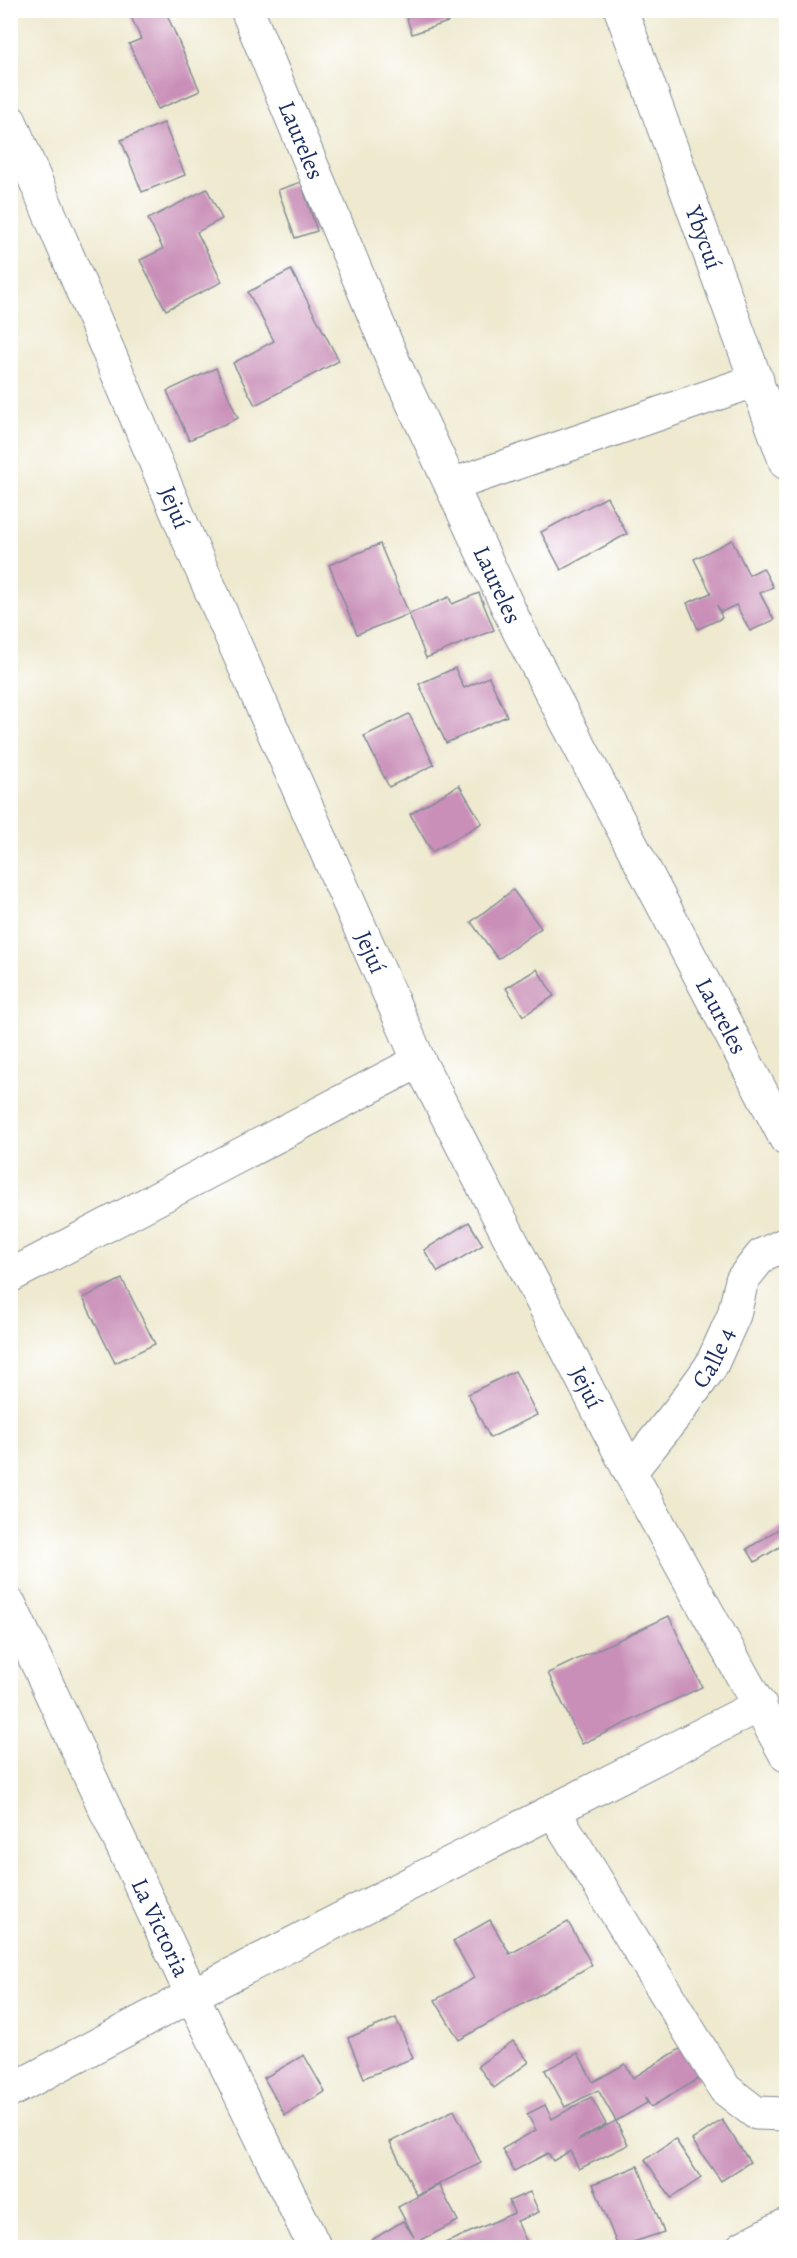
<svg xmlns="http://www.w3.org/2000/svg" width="797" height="2258" font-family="Alegreya,serif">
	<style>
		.building { fill: #c98fb8 }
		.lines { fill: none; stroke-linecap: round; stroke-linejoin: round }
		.minor-casing { stroke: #848c96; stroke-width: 35 }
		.minor { stroke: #fff; stroke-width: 33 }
		.labels { text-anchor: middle; stroke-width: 4.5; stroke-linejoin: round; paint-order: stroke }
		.street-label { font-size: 24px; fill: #1b2f5e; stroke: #fff }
	</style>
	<rect width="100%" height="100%" fill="#fff"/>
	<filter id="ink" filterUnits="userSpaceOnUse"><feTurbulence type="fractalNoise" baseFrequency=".0167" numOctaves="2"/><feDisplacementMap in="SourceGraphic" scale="12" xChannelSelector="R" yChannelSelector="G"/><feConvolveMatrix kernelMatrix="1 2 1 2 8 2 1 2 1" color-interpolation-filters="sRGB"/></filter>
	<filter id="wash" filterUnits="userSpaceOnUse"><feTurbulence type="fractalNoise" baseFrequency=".008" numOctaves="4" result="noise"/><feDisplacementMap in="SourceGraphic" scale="24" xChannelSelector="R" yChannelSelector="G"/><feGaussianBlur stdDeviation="1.35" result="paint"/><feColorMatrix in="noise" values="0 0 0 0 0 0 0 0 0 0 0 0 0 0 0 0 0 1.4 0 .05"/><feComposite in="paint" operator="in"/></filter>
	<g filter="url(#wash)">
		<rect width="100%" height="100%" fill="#eee9cf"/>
		<g id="blocks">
			<!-- building -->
			<g class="building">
				<polygon points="128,10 165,10 200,91 158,109 129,44 141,39"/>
				<polygon points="404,10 444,10 448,22 412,34"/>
				<polygon points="164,123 185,175 142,192 121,140"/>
				<polygon points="301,182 317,231 295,238 278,190"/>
				<polygon points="207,189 222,219 197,232 222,282 166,310 140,260 163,249 148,219"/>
				<polygon points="291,270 339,361 255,405 233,363 274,341 248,292"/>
				<polygon points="216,368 238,418 189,440 167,391"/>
				<polygon points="607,497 627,534 561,570 541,532"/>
				<polygon points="732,540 749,575 763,568 773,587 760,593 774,620 750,631 736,605 721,612 717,605 722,618 698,629 687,603 711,593 694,559"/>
				<polygon points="380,544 409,614 357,634 329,565"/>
				<polygon points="479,593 494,630 426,658 409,614 449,597 452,604"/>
				<polygon points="455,668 464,688 489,677 507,716 446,743 419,684"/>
				<polygon points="409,714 434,765 389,787 364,736"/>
				<polygon points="459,785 482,823 432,852 410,814"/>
				<polygon points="513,890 541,928 498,959 471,922"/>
				<polygon points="537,969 554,996 523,1016 506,988"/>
				<polygon points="469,1222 483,1245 438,1272 424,1250"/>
				<polygon points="122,1279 155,1344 115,1363 83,1298"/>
				<polygon points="515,1371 537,1415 490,1438 468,1394"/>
				<polygon points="786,1524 786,1543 755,1562 747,1549"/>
				<polygon points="669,1616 702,1687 582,1744 548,1673"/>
				<polygon points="490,1920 510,1954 568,1922 592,1965 459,2040 435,2000 474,1978 453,1941"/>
				<polygon points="396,2018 413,2058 364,2078 348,2038"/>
				<polygon points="513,2041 529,2062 494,2088 478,2066"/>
				<polygon points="683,2047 702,2077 651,2107 644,2096 647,2103 616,2121 628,2145 579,2169 570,2151 553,2161 548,2153 514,2171 502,2149 536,2130 527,2114 545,2105 552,2119 591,2097 606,2124 578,2140 616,2121 598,2090 565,2107 545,2070 578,2053 593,2082 625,2064 633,2078"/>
				<polygon points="304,2055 325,2092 285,2115 264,2078"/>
				<polygon points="454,2110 481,2163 417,2195 390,2142"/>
				<polygon points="722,2120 750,2162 721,2181 692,2140"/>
				<polygon points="675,2139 701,2178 671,2198 645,2160"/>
				<polygon points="638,2166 664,2232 618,2247 593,2184"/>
				<polygon points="439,2185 458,2221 408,2247 374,2247 370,2241 403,2221 414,2237 398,2207"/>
				<polygon points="530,2192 539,2212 517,2221 529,2247 436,2247 514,2213 509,2201"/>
			</g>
		</g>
	</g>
	<g filter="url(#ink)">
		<use href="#blocks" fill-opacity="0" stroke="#848c96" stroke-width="1.5"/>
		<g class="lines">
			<!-- minor casing -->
			<g class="minor-casing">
				<g id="minor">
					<path id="s1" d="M247,10L395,365L519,631L786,1139"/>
					<path id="s2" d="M621,10L786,463"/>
					<path id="s3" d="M10,121L190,543L419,1061L630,1472L786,1755"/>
					<polyline points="452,485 757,380"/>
					<polyline points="10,1276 419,1061"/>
					<path id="s4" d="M630,1472L681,1408L711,1366L734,1315L742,1280L762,1255L786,1244"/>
					<path id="s5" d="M10,1605L192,1995L315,2248"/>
					<polyline points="553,1810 725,2089 756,2113 786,2114"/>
					<polyline points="10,2091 192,1995 760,1705"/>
					<polyline points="742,2248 786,2225"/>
				</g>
			</g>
			<!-- minor -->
			<use href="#minor" class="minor"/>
		</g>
	</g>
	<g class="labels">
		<!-- street labels -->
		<g class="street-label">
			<text dy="8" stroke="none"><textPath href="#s1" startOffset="141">Laureles</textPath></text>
			<text dy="8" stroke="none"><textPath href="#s2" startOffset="242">Ybycuí</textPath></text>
			<text dy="8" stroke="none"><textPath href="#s3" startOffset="420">Jejuí</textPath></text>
			<text dy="8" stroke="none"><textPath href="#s1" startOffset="627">Laureles</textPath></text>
			<text dy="8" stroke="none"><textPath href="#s3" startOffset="906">Jejuí</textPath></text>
			<text dy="8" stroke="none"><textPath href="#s1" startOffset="1113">Laureles</textPath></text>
			<text dy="8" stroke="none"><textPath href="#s4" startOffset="142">Calle 4</textPath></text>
			<text dy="8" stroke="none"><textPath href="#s3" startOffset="1392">Jejuí</textPath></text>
			<text dy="8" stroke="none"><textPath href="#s5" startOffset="356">La Victoria</textPath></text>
		</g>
	</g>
	<!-- margin -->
	<rect width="797" height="2258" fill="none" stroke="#fff" stroke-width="36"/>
</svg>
